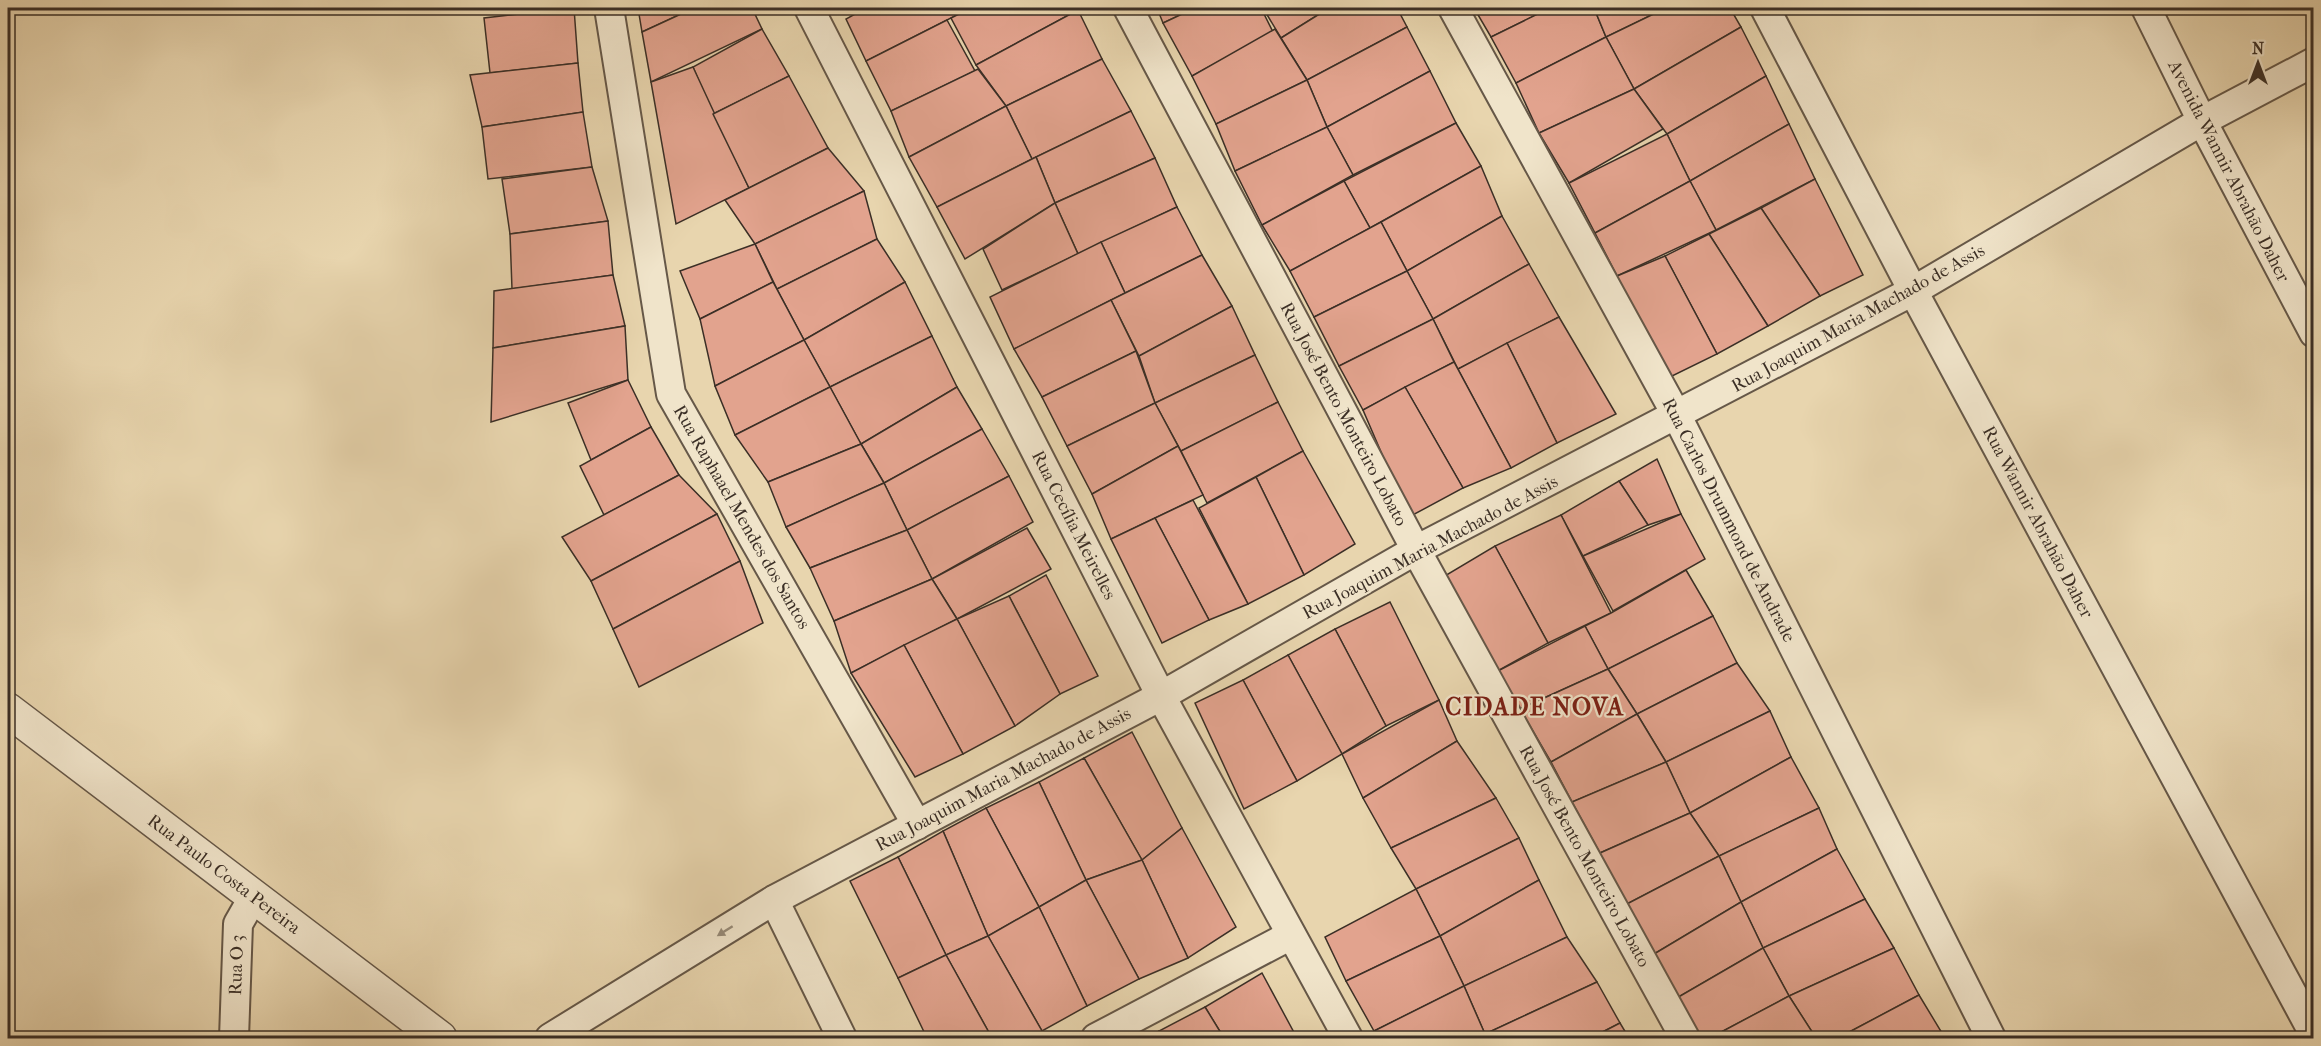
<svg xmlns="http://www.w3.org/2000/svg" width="2321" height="1046" font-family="'IM FELL French Canon',serif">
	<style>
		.building { fill: #e2a38e; stroke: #3b2f26; stroke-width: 1.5 }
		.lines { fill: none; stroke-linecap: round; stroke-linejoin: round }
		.minor-casing { stroke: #665848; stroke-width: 32 }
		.tertiary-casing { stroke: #665848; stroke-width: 36 }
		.minor { stroke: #f0e4ca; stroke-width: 28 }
		.tertiary { stroke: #f0e4ca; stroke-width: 33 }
		.oneway { fill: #968a78 }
		.labels { text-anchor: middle; stroke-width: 4.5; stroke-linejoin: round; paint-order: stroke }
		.street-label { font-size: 18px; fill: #3b2f26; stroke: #f0e4ca }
		.district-label { font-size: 24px; font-weight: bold; letter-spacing: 1.5px; fill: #7a1f14; stroke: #f0e4ca }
	</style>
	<rect width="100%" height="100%" fill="#e8d5ae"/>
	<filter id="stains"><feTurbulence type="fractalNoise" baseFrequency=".00333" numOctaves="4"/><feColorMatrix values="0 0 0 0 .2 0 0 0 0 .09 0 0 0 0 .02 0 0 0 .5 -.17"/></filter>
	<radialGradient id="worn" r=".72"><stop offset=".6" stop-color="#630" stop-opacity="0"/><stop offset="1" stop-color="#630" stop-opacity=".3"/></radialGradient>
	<!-- building -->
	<g class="building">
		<polygon points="574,8 578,63 490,73 484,18"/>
		<polygon points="638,8 694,8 642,32"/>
		<polygon points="694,8 752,8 762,29 651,82 642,32"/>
		<polygon points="866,8 953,8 957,15 866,61 846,19"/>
		<polygon points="953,8 971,8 957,15"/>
		<polygon points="971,8 1076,8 1078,10 976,65 951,18"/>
		<polygon points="1157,8 1195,8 1163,23"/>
		<polygon points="1195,8 1261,8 1273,32 1192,76 1163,23"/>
		<polygon points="1263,8 1329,8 1281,38"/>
		<polygon points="1329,8 1397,8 1407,27 1307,80 1281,38"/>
		<polygon points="1474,8 1550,8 1491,37"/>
		<polygon points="1550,8 1594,8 1606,37 1516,83 1491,37"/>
		<polygon points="1594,8 1666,8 1606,37"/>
		<polygon points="1666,8 1730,8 1741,27 1634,89 1606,37"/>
		<polygon points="1078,10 1102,59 1006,106 976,65"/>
		<polygon points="947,20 975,71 891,111 866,61"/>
		<polygon points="1407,27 1430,71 1327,127 1307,80"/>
		<polygon points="1741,27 1766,76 1667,134 1634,89"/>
		<polygon points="762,29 789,76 713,114 693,67"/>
		<polygon points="1275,29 1307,80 1216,124 1192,76"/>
		<polygon points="1606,37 1634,89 1539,133 1516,83"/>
		<polygon points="1102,59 1131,111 1032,159 1006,106"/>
		<polygon points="578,63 583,112 482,127 470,75"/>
		<polygon points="693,67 749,188 676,224 651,82"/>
		<polygon points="978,69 1006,106 909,157 891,111"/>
		<polygon points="1430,71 1456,123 1353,175 1327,127"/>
		<polygon points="789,76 828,148 749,188 713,114"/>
		<polygon points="1766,76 1789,124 1690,181 1667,134"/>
		<polygon points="1307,80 1327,127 1235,171 1216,124"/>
		<polygon points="1634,89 1663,129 1569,183 1539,133"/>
		<polygon points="1006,106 1032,159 937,207 909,157"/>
		<polygon points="1131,111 1155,158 1055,203 1036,157"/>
		<polygon points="583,112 592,167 488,179 482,127"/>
		<polygon points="1456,123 1481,166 1370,228 1344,181"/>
		<polygon points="1789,124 1815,179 1716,230 1690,181"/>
		<polygon points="1327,127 1353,175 1262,225 1235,171"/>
		<polygon points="1667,134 1690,181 1595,233 1569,183"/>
		<polygon points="828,148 864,191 755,244 725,200"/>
		<polygon points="1036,157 1055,203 965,259 937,207"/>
		<polygon points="1155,158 1177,207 1078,254 1055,203"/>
		<polygon points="1481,166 1502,216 1407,271 1381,222"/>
		<polygon points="592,167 608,221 510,234 502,179"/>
		<polygon points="1815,179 1863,275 1820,296 1761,208"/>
		<polygon points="1344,181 1370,228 1290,271 1262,225"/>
		<polygon points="1690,181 1716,230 1617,276 1595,233"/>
		<polygon points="864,191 877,239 777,289 755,244"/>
		<polygon points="1055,203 1078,254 1002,290 983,249"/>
		<polygon points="1177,207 1202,255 1125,293 1101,242"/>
		<polygon points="1761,208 1820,296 1768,326 1709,234"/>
		<polygon points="1502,216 1529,264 1433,319 1407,271"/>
		<polygon points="608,221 613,275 512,289 510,234"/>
		<polygon points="1381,222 1407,271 1314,317 1290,271"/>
		<polygon points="1709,234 1768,326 1717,354 1665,256"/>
		<polygon points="877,239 905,282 804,340 777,289"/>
		<polygon points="1101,242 1125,293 1014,349 990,297"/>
		<polygon points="755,244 773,282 700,319 680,271"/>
		<polygon points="1202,255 1232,306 1139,356 1111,300"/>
		<polygon points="1665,256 1717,354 1668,378 1617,276"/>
		<polygon points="1529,264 1559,317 1458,369 1433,319"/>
		<polygon points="1407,271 1433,319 1339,366 1314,317"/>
		<polygon points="613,275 625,326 493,348 494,291"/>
		<polygon points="773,282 804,340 715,386 700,319"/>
		<polygon points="905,282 932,336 830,387 804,340"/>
		<polygon points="1111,300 1136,351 1042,397 1014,349"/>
		<polygon points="1232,306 1255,355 1155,403 1139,356"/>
		<polygon points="1559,317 1616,414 1557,443 1507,343"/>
		<polygon points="1433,319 1454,362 1363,410 1339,366"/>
		<polygon points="625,326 628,380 491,422 493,348"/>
		<polygon points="932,336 957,387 861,444 830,387"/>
		<polygon points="804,340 830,387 735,435 715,386"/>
		<polygon points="1507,343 1557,443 1511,468 1458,369"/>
		<polygon points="1136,351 1155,403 1067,446 1042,397"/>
		<polygon points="1255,355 1278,402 1181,451 1155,403"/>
		<polygon points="1454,362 1511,468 1463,488 1405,387"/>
		<polygon points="628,380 651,427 591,460 568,403"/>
		<polygon points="830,387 861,444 768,482 735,435"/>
		<polygon points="957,387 982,429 884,483 861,444"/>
		<polygon points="1405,387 1463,488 1409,517 1363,410"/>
		<polygon points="1278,402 1303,451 1207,503 1181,451"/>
		<polygon points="1155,403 1178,446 1092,494 1067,446"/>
		<polygon points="651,427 679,475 604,515 580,466"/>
		<polygon points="982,429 1009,476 907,530 884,483"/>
		<polygon points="861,444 884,483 786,527 768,482"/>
		<polygon points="1178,446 1203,495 1111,539 1092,494"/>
		<polygon points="1303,451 1355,544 1304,575 1256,477"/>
		<polygon points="1657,459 1681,514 1648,525 1619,481"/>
		<polygon points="679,475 717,514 591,581 562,537"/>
		<polygon points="1009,476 1033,522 932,579 907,530"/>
		<polygon points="1256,477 1304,575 1248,604 1199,508"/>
		<polygon points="1619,481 1648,525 1583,556 1561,515"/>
		<polygon points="884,483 907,530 810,568 786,527"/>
		<polygon points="1193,500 1248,604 1209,620 1155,518"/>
		<polygon points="717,514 740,561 613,629 591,581"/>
		<polygon points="1681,514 1705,559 1613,611 1583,556"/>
		<polygon points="1561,515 1611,613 1548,643 1495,546"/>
		<polygon points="1155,518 1209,620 1162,643 1111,539"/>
		<polygon points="1027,528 1051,569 957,619 932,579"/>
		<polygon points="907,530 932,579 834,621 810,568"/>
		<polygon points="1495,546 1548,643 1494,673 1443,577"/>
		<polygon points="740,561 763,623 639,687 613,629"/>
		<polygon points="1686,570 1713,616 1608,669 1585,626 1611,613"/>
		<polygon points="1046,575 1098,676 1060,694 1009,596"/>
		<polygon points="932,579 957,619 851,673 834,621"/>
		<polygon points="1009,596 1060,694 1015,726 957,619"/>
		<polygon points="1390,602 1439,700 1386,726 1335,629"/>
		<polygon points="1713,616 1737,663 1637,714 1608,669"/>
		<polygon points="957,619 1015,726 963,754 904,645"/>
		<polygon points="1585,626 1608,669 1520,709 1494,673"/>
		<polygon points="1335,629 1386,726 1342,754 1288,655"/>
		<polygon points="904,645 963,754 915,777 851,673"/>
		<polygon points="1288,655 1342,754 1297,781 1243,680"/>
		<polygon points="1737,663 1770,711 1666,762 1637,714"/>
		<polygon points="1608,669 1637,714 1551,762 1520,709"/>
		<polygon points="1243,680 1297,781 1244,809 1195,703"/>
		<polygon points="1439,700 1457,741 1363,798 1342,754"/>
		<polygon points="1770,711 1791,757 1690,813 1666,762"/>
		<polygon points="1637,714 1666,762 1572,802 1551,762"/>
		<polygon points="1132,732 1182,828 1142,860 1084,758"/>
		<polygon points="1457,741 1496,798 1391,848 1363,798"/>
		<polygon points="1791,757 1819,808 1719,856 1690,813"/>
		<polygon points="1084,758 1142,860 1086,880 1039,782"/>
		<polygon points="1666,762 1690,813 1600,853 1572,802"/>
		<polygon points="1039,782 1086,880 1039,907 986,808"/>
		<polygon points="1496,798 1519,838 1416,889 1391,848"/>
		<polygon points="986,808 1039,907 988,936 943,831"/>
		<polygon points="1819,808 1837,849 1741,902 1719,856"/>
		<polygon points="1690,813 1719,856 1623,906 1600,853"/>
		<polygon points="1182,828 1236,927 1188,958 1142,860"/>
		<polygon points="943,831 988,936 946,955 898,857"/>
		<polygon points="1519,838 1539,880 1440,936 1416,889"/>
		<polygon points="1837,849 1865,899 1763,948 1741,902"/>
		<polygon points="1719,856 1741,902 1649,957 1623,906"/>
		<polygon points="898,857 946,955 898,978 850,881"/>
		<polygon points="1142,860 1188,958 1139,979 1086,880"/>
		<polygon points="1086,880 1139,979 1087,1006 1039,907"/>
		<polygon points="1539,880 1567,937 1464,986 1440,936"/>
		<polygon points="1416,889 1440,936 1346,981 1325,937"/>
		<polygon points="1865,899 1894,948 1789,996 1763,948"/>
		<polygon points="1741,902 1763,948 1675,999 1649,957"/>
		<polygon points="1039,907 1087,1006 1042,1031 988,936"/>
		<polygon points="988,936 1042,1031 1026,1038 992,1038 946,955"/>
		<polygon points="1440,936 1464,986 1374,1031 1346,981"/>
		<polygon points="1567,937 1597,982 1485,1034 1464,986"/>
		<polygon points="1763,948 1789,996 1710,1038 1692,1038 1675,999"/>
		<polygon points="1894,948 1919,995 1838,1038 1816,1038 1789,996"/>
		<polygon points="946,955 992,1038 927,1038 898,978"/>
		<polygon points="1262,973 1297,1038 1224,1038 1205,1007"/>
		<polygon points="1597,982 1620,1023 1591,1038 1488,1038 1485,1034"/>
		<polygon points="1464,986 1485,1034 1476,1038 1379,1038 1374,1031"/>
		<polygon points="1919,995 1945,1038 1838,1038"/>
		<polygon points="1789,996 1816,1038 1710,1038"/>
		<polygon points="1205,1007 1224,1038 1163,1038 1159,1031"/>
		<polygon points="1620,1023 1629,1038 1591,1038"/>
		<polygon points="1159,1031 1163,1038 1146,1038"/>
	</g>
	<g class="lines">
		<!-- minor casing -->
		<g class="minor-casing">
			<g id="minor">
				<polyline points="609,8 671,394 917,825"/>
				<polyline points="809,8 1161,696 1348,1038"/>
				<polyline points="1128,8 1416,550 1685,1038"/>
				<polyline points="1453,8 1677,416 1991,1038"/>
				<polyline points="1765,8 1913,291 2314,1034"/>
				<polyline points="2146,8 2202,121 2314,333"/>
				<polyline points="774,900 842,1038"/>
				<polyline points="234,1038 238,924 254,896"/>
				<polyline points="550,1038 774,900 1161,696 1416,550 1913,291 2202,121 2314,62"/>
				<polyline points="1096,1038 1291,935"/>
			</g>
		</g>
		<!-- tertiary casing -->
		<g class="tertiary-casing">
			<polyline id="tertiary" points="8,710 440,1038"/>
		</g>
		<!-- minor -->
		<use href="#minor" class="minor"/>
		<!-- tertiary -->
		<use href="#tertiary" class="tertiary"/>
	</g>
	<!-- one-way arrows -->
	<defs><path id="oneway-solid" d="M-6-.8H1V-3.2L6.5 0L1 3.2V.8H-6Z" transform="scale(1.5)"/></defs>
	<use class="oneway" href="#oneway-solid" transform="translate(725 931) rotate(148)"/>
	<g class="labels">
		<!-- street labels -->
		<g class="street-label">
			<text transform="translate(2229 171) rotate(63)" y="6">Avenida Wannir Abrahão Daher</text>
			<text transform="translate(1858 318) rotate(-29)" y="6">Rua Joaquim Maria Machado de Assis</text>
			<text transform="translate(1344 414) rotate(62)" y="6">Rua José Bento Monteiro Lobato</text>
			<text transform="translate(742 517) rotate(60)" y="6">Rua Raphaael Mendes dos Santos</text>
			<text transform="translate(1729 520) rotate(63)" y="6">Rua Carlos Drummond de Andrade</text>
			<text transform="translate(2038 522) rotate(62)" y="6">Rua Wannir Abrahão Daher</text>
			<text transform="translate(1074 525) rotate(63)" y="6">Rua Cecília Meirelles</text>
			<text transform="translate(1430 547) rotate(-28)" y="6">Rua Joaquim Maria Machado de Assis</text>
			<text transform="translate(1003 779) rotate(-28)" y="6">Rua Joaquim Maria Machado de Assis</text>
			<text transform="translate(1585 856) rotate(61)" y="6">Rua José Bento Monteiro Lobato</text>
			<text transform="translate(224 874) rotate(37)" y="6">Rua Paulo Costa Pereira</text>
			<text transform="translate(236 965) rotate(-88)" y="6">Rua O 3</text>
		</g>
		<!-- district labels -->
		<g class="district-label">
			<text x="1535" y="715">CIDADE NOVA</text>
		</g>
	</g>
	<!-- margin -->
	<rect width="2321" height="1046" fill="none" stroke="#e8d5ae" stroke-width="30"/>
	<rect x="9" y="9" width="2303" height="1028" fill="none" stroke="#3b2f26" stroke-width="3"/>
	<rect x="15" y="15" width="2291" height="1016" fill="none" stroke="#3b2f26" stroke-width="1.5"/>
	<!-- north arrow -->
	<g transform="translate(2258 63)" stroke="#f0e4ca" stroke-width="4.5" paint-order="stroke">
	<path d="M0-4.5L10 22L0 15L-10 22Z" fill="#3b2f26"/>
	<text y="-9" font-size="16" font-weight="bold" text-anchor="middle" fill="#3b2f26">N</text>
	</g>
	<rect width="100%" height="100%" filter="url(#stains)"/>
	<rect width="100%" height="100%" fill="url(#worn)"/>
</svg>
